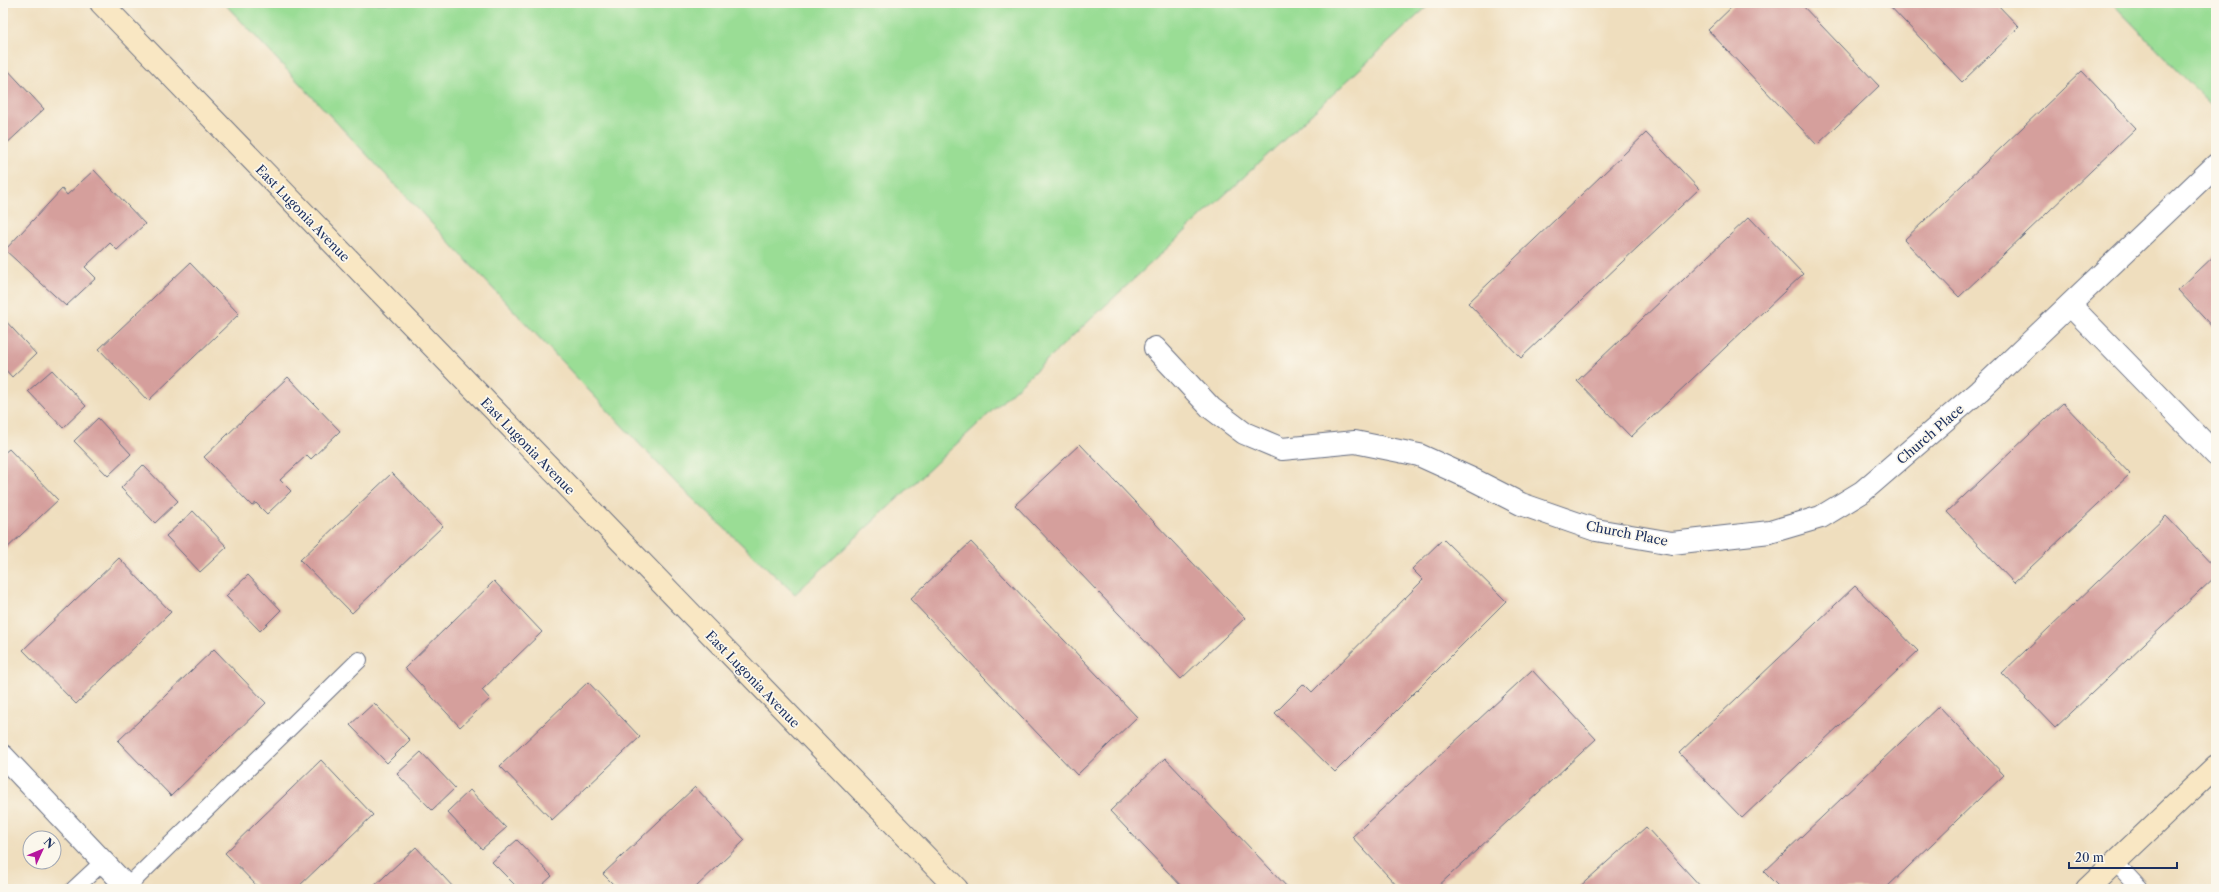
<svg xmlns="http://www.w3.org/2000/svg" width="2219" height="892" font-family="'Libre Caslon Text',serif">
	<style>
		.green { fill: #9add95; stroke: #5a867a }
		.building { fill: #d59f9c }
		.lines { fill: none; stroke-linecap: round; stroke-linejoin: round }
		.lane-casing { stroke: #656c80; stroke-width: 18 }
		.street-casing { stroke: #656c80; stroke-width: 24 }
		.secondary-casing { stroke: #656c80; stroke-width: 24 }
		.lane { stroke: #fff; stroke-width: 16 }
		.street { stroke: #fff; stroke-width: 22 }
		.secondary { stroke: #f9e7c3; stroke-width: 22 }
		.labels { text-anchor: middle; stroke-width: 3.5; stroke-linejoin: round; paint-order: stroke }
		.street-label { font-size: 13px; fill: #1b2f5e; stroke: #fbf7ec }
	</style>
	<rect width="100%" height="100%" fill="#fbf7ec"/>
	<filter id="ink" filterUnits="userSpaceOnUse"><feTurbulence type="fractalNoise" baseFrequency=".025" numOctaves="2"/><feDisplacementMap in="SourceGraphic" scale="8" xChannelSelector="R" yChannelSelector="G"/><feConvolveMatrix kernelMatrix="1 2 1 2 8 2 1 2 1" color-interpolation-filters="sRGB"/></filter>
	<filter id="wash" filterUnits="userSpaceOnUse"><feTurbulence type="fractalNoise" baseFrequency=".012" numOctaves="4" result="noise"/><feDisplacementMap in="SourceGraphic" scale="16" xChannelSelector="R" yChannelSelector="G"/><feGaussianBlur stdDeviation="0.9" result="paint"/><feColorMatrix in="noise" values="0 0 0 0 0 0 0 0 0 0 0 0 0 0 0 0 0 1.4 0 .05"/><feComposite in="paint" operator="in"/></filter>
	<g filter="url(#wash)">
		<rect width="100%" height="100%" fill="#efdebe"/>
		<!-- green -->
		<g class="green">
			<polygon points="224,3 1431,3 795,594 678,485"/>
			<polygon points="2112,3 2216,3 2216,110"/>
		</g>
		<g id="blocks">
			<!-- building -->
			<g class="building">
				<polygon points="1736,3 1800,3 1879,86 1817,145 1708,30"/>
				<polygon points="1887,3 1996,3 2019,27 1962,82"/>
				<polygon points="6,68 44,109 3,147 3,72"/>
				<polygon points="2082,71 2136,128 1959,297 1904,240"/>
				<polygon points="1646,133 1699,189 1521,358 1468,303"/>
				<polygon points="94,170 145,224 117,250 110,243 85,267 96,278 66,306 5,250 62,189 67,195"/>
				<polygon points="1749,217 1803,274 1631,437 1577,381"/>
				<polygon points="2216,254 2216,331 2178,290"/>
				<polygon points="190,263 239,314 148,401 99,349"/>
				<polygon points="3,318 36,354 12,377 3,367"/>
				<polygon points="52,370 86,406 63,428 28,391"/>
				<polygon points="288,377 340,431 311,459 307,455 280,480 291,491 267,514 256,503 252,506 204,457"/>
				<polygon points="2063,403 2130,474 2014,583 1947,512"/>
				<polygon points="98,418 131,454 108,476 74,441"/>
				<polygon points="1080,444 1245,618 1181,679 1015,505"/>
				<polygon points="9,449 58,500 3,552 3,454"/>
				<polygon points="143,465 178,501 155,523 121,488"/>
				<polygon points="392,473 443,526 352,613 300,560"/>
				<polygon points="193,511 227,547 200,572 166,536"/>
				<polygon points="2166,516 2216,569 2216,576 2055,728 2002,673"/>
				<polygon points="1443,539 1506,601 1335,772 1275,713 1304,684 1312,692 1423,580 1412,569"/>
				<polygon points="971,542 1137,717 1077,775 910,599"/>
				<polygon points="119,558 171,612 76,704 23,650"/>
				<polygon points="248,575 281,610 260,631 226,596"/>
				<polygon points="494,581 542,632 482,690 490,699 460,727 405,668"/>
				<polygon points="1855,586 1918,651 1742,818 1679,753"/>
				<polygon points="214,649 266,703 171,796 118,741"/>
				<polygon points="1532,670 1596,739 1435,889 1400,889 1352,837"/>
				<polygon points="588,682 640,737 552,820 500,766"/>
				<polygon points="374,703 410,740 387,763 350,725"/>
				<polygon points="1939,706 2004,775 1885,889 1781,889 1764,872"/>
				<polygon points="421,752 455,788 432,810 397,774"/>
				<polygon points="1165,758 1289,889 1184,889 1110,811"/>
				<polygon points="321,760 373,815 296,889 260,889 225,853"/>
				<polygon points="695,787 745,840 694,889 618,889 603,874"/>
				<polygon points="470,790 506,828 482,849 447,812"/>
				<polygon points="1646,827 1703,889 1577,889"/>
				<polygon points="517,840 552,876 538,889 519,889 492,862"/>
				<polygon points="416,847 455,889 371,889"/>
			</g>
		</g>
	</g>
	<g filter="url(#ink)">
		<use href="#blocks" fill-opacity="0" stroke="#656c80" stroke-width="1"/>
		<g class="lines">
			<!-- lane casing -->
			<g class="lane-casing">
				<g id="lane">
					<polyline points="2115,862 2140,889"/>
					<polyline points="127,887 359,660"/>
					<polyline points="74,889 103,862"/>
				</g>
			</g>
			<!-- street casing -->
			<g class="street-casing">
				<g id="street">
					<polyline points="2070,305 2216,455"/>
					<polyline points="1155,348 1211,408 1244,433 1282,449 1355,442 1419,455 1472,479 1521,504 1596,530 1672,543 1770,532 1821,517 1862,492 1979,391 2216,165"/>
					<polyline points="3,756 129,889"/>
				</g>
			</g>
			<!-- secondary casing -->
			<g class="secondary-casing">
				<g id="secondary">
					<polyline points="101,3 957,889"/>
					<polyline points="2087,889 2216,766"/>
				</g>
			</g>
			<!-- lane -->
			<use href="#lane" class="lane"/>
			<!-- street -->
			<use href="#street" class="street"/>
			<!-- secondary -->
			<use href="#secondary" class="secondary"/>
		</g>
	</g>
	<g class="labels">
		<!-- street labels -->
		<g class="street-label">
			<text transform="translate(303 213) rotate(46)" y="5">East Lugonia Avenue</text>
			<text transform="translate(1930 434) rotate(-41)" y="5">Church Place</text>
			<text transform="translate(528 446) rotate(46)" y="5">East Lugonia Avenue</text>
			<text transform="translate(1627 533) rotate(11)" y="5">Church Place</text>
			<text transform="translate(753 679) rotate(46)" y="5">East Lugonia Avenue</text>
		</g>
	</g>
	<!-- margin -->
	<rect width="2219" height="892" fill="none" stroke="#fbf7ec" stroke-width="16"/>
	<!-- north arrow -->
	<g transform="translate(42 850) rotate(46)"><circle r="19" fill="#fbf7ec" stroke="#a1a7b3"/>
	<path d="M0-3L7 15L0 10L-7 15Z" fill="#b5179e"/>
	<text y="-6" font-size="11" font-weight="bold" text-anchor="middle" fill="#1b2f5e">N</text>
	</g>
	<!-- scale -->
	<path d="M2069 862v6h108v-6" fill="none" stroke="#1b2f5e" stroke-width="2"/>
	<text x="2075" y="862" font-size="12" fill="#1b2f5e" stroke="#fbf7ec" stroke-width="3" paint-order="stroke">20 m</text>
</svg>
